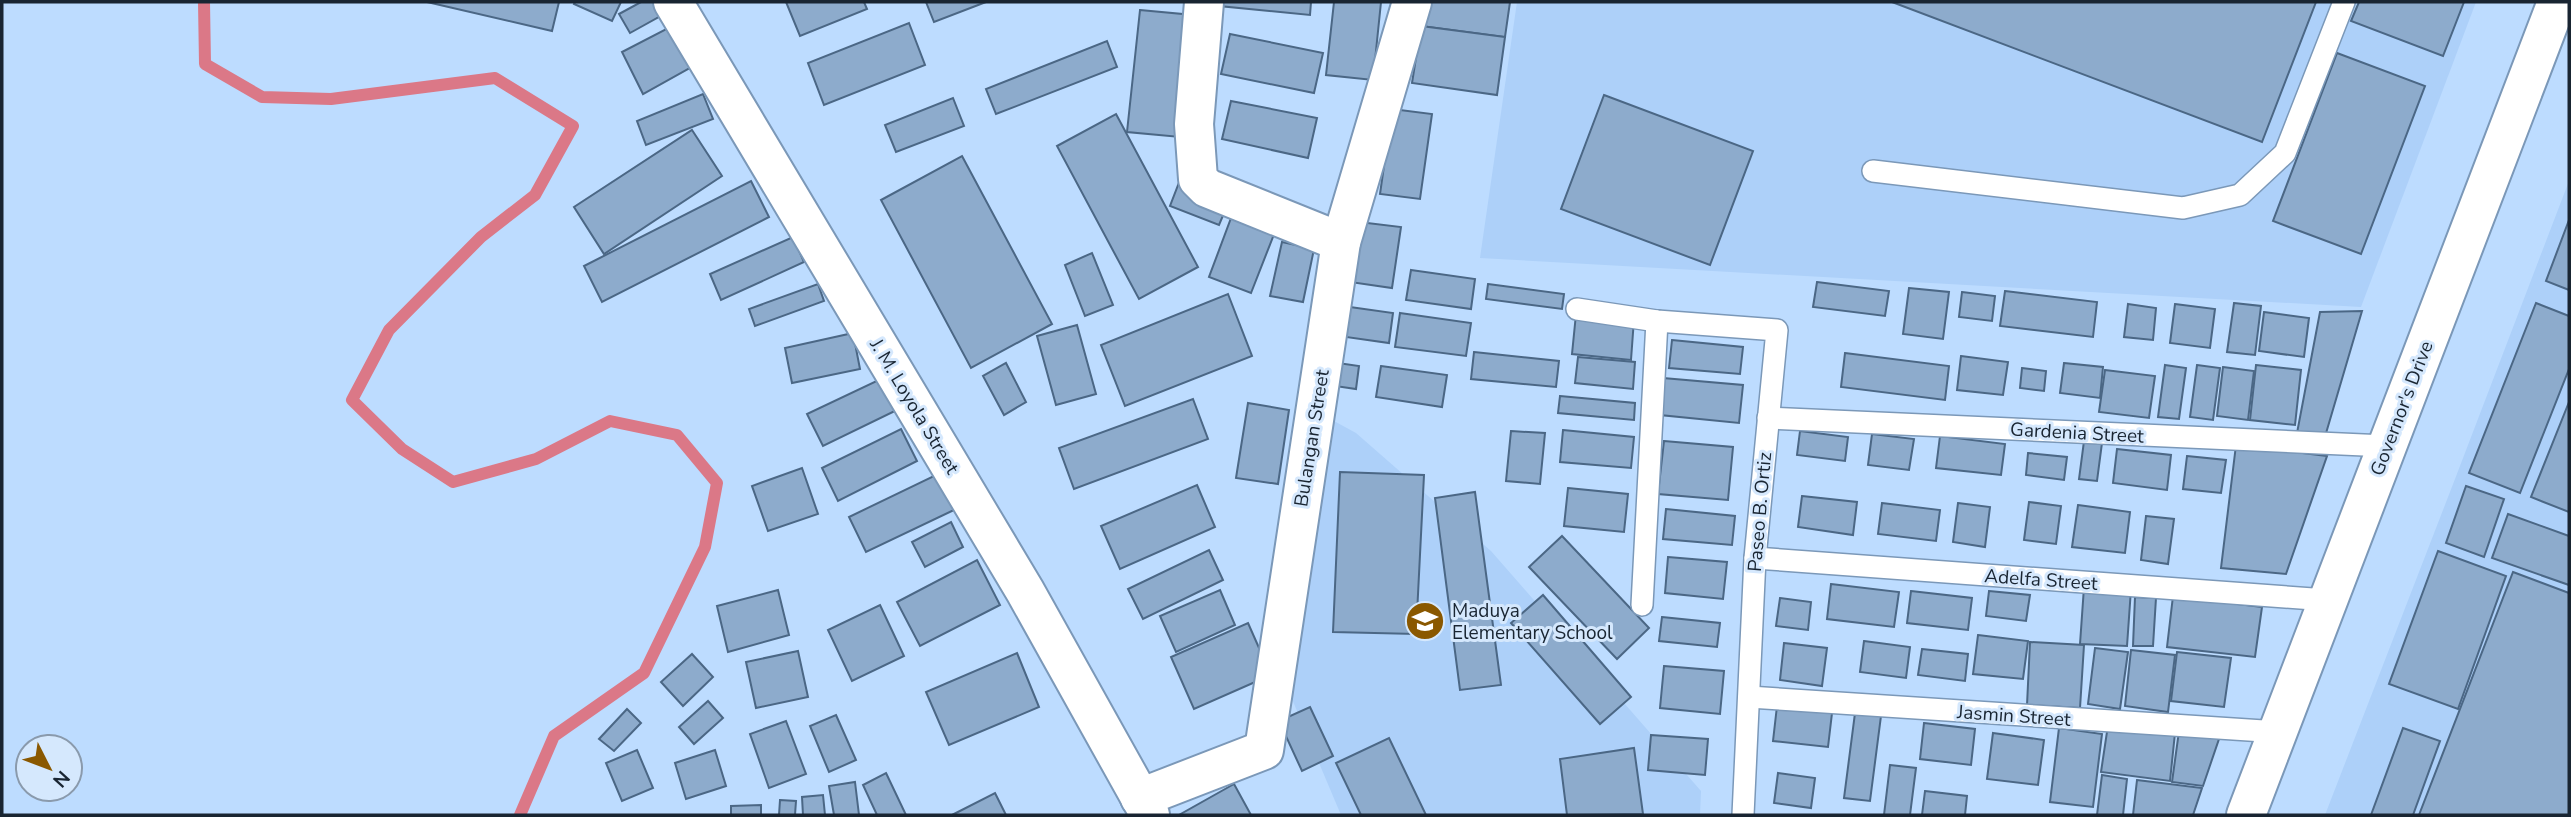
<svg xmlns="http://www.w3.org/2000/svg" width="2571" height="817" font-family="'Nunito Sans',sans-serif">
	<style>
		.built { fill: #add0f9 }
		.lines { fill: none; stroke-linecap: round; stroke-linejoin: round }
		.stream { stroke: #db7887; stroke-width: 12 }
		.building { fill: #8dabcc; stroke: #4b6785; stroke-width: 2 }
		.lane-casing { stroke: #7b98b8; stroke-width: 24 }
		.street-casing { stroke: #7b98b8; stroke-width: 42 }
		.secondary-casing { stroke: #7b98b8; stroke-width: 42 }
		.highway-casing { stroke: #7b98b8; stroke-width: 42 }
		.lane { stroke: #fff; stroke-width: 21 }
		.street { stroke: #fff; stroke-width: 38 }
		.secondary { stroke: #fff; stroke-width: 38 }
		.highway { stroke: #fff; stroke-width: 38 }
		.labels { text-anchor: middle; stroke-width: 6; stroke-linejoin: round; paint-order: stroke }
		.street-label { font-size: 19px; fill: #192532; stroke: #d5e8fd }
		.poi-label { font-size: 19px; fill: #192532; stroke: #d5e8fd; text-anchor: start }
	</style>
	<rect width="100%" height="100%" fill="#bddcff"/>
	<!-- built -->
	<g class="built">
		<polygon points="1517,2 2476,2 2361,307 1480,258"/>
		<polygon points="2569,181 2569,815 2325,815 2455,479"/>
		<polygon points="1323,415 1356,433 1491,551 1701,791 1700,815 1341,815 1289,692"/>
	</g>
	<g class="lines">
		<!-- stream -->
		<polyline class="stream" points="204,2 205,64 262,97 331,99 495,78 573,126 535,195 481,237 389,330 352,400 402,449 453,482 536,459 610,421 677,435 717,483 705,547 644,673 554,736 520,815"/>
	</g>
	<!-- building -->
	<g class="building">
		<polygon points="427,2 559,2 552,31"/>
		<polygon points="575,2 621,2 612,21 574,4"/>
		<polygon points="641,2 669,2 673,9 630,33 619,14"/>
		<polygon points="786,2 864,2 867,9 800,36"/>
		<polygon points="926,2 986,2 934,22"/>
		<polygon points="1219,2 1311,2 1310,15 1219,6"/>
		<polygon points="1334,2 1381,2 1373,80 1326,75"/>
		<polygon points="1424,2 1510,2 1505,37 1421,26"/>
		<polygon points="1892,2 2316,2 2262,142"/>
		<polygon points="2359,2 2464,2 2443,56 2351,21"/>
		<polygon points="1140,10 1193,15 1180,137 1127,132"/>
		<polygon points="909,23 925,65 824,105 808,63"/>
		<polygon points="674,25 695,65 643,94 622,52"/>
		<polygon points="1421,26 1505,37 1497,95 1412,83"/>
		<polygon points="1230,34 1323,53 1314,93 1221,74"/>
		<polygon points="1107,41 1117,67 996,114 986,89"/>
		<polygon points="2337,53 2425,86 2361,254 2273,221"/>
		<polygon points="703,94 713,119 646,145 637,121"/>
		<polygon points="1604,95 1753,151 1710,265 1561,209"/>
		<polygon points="953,98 964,126 896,152 885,125"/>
		<polygon points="1231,101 1317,118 1308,158 1222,139"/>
		<polygon points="1392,109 1432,114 1420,199 1380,194"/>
		<polygon points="1116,114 1198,267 1139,299 1057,146"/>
		<polygon points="692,130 722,176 604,254 574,207"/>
		<polygon points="962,156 1052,324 971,368 881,200"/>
		<polygon points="1180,180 1230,199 1219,225 1170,206"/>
		<polygon points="751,181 769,217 602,302 584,266"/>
		<polygon points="1237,202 1280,219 1251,293 1209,277"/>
		<polygon points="2569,220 2569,290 2546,281"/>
		<polygon points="1359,222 1401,227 1392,288 1350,282"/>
		<polygon points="793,237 804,262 721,300 710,274"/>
		<polygon points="1282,242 1314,249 1303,302 1270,296"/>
		<polygon points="1092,253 1113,305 1085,316 1065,265"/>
		<polygon points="1411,270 1475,279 1471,309 1406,300"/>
		<polygon points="1817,282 1889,291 1885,316 1813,307"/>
		<polygon points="818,284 824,301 755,326 749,309"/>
		<polygon points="1488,284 1564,294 1562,309 1486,299"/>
		<polygon points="1909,288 1949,292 1943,339 1903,334"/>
		<polygon points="2005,291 2097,302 2093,337 2000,326"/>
		<polygon points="1962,292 1995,296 1992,321 1959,317"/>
		<polygon points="1228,294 1252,356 1125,406 1101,345"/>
		<polygon points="2234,303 2261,306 2255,355 2227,352"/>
		<polygon points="2536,303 2569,316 2569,369 2520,493 2469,473"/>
		<polygon points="2128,304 2156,308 2153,340 2124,337"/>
		<polygon points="2175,304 2215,309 2210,348 2170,343"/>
		<polygon points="1350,307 1393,313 1389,343 1346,337"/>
		<polygon points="2362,311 2324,440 2297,433 2320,312"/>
		<polygon points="2264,312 2309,318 2304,357 2259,351"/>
		<polygon points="1400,313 1471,323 1466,356 1395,347"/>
		<polygon points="1576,314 1634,319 1631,360 1572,354"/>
		<polygon points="1077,325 1096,394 1056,405 1037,336"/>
		<polygon points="853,333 860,369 792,383 785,348"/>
		<polygon points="1672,340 1743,347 1740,374 1669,368"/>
		<polygon points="1474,352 1559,361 1556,387 1471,379"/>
		<polygon points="1845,353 1949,366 1945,400 1841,387"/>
		<polygon points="1961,356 2008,362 2003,395 1957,390"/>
		<polygon points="1578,357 1635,362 1633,389 1575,383"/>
		<polygon points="1006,363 1026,402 1004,415 983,376"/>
		<polygon points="1338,363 1359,366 1356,389 1335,386"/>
		<polygon points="2064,363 2103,367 2100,398 2060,393"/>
		<polygon points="2165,365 2186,368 2179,419 2158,417"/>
		<polygon points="2197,365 2220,368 2213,420 2190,417"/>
		<polygon points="2256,365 2301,370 2295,425 2250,420"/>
		<polygon points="1381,366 1447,375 1442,407 1376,397"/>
		<polygon points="2223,367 2254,371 2248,420 2217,416"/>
		<polygon points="2022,368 2046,371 2044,391 2020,388"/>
		<polygon points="2105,370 2155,376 2149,418 2099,412"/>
		<polygon points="885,377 901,408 823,446 807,414"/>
		<polygon points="1663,378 1743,385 1739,423 1660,415"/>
		<polygon points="1560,396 1635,403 1634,420 1558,413"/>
		<polygon points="1193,399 1208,439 1074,489 1059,448"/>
		<polygon points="2569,402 2569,512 2531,497"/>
		<polygon points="1248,403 1289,410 1278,484 1236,478"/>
		<polygon points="901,429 917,461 838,501 822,468"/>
		<polygon points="1563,430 1634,437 1631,468 1560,462"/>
		<polygon points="1511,431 1545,433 1540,484 1506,481"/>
		<polygon points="1800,431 1848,437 1845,461 1797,455"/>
		<polygon points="1872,434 1914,439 1909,470 1868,465"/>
		<polygon points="1940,436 2005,444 2001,475 1936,468"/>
		<polygon points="1664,441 1733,447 1728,500 1658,494"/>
		<polygon points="2084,441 2102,443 2097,481 2079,479"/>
		<polygon points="2236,445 2327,456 2286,574 2221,568"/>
		<polygon points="2117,449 2171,455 2167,490 2113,483"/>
		<polygon points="2028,453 2067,457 2064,480 2026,475"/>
		<polygon points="2187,456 2226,460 2221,493 2183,489"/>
		<polygon points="802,468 818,514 768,531 752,486"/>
		<polygon points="1340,472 1424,475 1416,634 1333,632"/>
		<polygon points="938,474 954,510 866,552 849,517"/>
		<polygon points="1197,485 1215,527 1120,569 1101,526"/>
		<polygon points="2466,486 2504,499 2484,557 2446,543"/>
		<polygon points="1568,488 1628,494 1624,532 1564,526"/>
		<polygon points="1475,492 1501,685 1460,690 1435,498"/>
		<polygon points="1802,496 1857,502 1853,535 1798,527"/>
		<polygon points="2029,502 2061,506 2056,544 2024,540"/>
		<polygon points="1882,503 1940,510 1936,541 1878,534"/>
		<polygon points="1958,503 1990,507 1985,547 1953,542"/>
		<polygon points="2078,505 2130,512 2125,553 2072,547"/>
		<polygon points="1666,509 1735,516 1732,545 1663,539"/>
		<polygon points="2508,514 2569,536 2569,585 2492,558"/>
		<polygon points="2146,516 2174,519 2168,564 2141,560"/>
		<polygon points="951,522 963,547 925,567 912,542"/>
		<polygon points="1562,536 1649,628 1617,659 1529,567"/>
		<polygon points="1209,550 1223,580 1143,619 1128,589"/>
		<polygon points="2438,551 2506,576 2458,709 2389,684"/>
		<polygon points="1668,557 1727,562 1723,599 1665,593"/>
		<polygon points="977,560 1000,605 920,646 897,602"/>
		<polygon points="2513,572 2569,593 2569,815 2419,815"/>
		<polygon points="1831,584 1899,592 1894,627 1827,619"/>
		<polygon points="2084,587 2131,589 2127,646 2080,644"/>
		<polygon points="778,590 789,635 728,652 717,606"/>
		<polygon points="1220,590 1235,625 1176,652 1160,616"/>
		<polygon points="1911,591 1972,598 1968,630 1907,623"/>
		<polygon points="1989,591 2030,595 2026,621 1986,616"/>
		<polygon points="1543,595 1631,697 1600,724 1511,623"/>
		<polygon points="2173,596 2262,607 2255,657 2167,647"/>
		<polygon points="2135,597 2156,598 2153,646 2133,646"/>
		<polygon points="1780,598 1811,602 1808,630 1776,626"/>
		<polygon points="880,605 904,656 852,681 828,630"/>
		<polygon points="1662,617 1720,623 1717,647 1659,641"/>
		<polygon points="1248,623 1271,675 1194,709 1171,657"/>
		<polygon points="1978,635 2028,641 2023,679 1973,674"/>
		<polygon points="1864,641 1910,647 1906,678 1860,672"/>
		<polygon points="2030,642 2084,645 2080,708 2027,705"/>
		<polygon points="1784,643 1827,648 1822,686 1780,680"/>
		<polygon points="2095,648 2128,652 2120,709 2088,704"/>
		<polygon points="1922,649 1968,654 1965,681 1918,675"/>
		<polygon points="2131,650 2175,655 2168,712 2125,706"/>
		<polygon points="798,651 808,697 756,708 746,662"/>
		<polygon points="2177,652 2231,658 2224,707 2171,701"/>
		<polygon points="1017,653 1039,707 949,745 926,692"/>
		<polygon points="692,654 713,677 683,706 661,682"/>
		<polygon points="1664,666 1724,671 1720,714 1660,708"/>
		<polygon points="708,701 723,718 694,744 679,727"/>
		<polygon points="1777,706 1832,713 1828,747 1773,741"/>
		<polygon points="1310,707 1333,756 1302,771 1279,721"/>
		<polygon points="627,709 641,723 614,751 599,739"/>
		<polygon points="1855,713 1881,716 1870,801 1844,798"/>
		<polygon points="836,715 856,760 829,772 810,726"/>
		<polygon points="786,721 806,774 769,788 750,734"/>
		<polygon points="1924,723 1975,729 1971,765 1920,759"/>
		<polygon points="2108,725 2175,733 2170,781 2101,772"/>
		<polygon points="2059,728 2102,734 2093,807 2050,802"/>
		<polygon points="2403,728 2440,741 2413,815 2371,815"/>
		<polygon points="2179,731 2220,736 2203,786 2172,782"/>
		<polygon points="1993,733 2044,740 2038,785 1987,779"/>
		<polygon points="1651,735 1708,739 1705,775 1648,770"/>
		<polygon points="1389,738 1426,815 1361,815 1336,763"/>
		<polygon points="1634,748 1643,814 1567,815 1560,759"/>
		<polygon points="637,750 653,788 622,801 606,763"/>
		<polygon points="715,750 726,786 686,799 675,763"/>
		<polygon points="1890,765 1916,768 1910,815 1884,815"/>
		<polygon points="886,773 906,815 877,815 863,785"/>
		<polygon points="1778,773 1815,778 1811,808 1774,803"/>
		<polygon points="2102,775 2127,779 2123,815 2097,815"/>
		<polygon points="2137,780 2202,788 2193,815 2133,815"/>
		<polygon points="855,782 859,815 834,815 829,786"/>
		<polygon points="1234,784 1251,815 1179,815"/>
		<polygon points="1925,791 1967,796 1965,815 1922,815"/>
		<polygon points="995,793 1006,815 952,815"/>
		<polygon points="823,795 825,815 803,815 802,797"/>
		<polygon points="780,800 796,801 795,815 779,815"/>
		<polygon points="761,805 761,815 731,815 731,806"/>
	</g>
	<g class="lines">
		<!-- lane casing -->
		<g class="lane-casing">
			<g id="lane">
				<polyline points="1873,171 2183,208 2240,195 2285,153 2344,2"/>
				<polyline points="1577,309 1657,321 1777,330 1755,558 1743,815"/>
				<polyline points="1768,418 2386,446"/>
				<polyline points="1755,558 2327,600"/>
				<polyline points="1642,605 1657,321"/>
				<polyline points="1749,697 2279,732"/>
			</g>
		</g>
		<!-- street casing -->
		<g class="street-casing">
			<g id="street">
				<polyline points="1204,2 1194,124 1198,179 1207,188 1341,242"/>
				<polyline points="1140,798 1264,750 1341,242 1412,2"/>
			</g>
		</g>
		<!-- secondary casing -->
		<g class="secondary-casing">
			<polyline id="secondary" points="673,2 1025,591 1150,815"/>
		</g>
		<!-- highway casing -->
		<g class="highway-casing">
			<polyline id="highway" points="2246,815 2557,2"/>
		</g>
		<!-- lane -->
		<use href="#lane" class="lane"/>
		<!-- street -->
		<use href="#street" class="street"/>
		<!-- secondary -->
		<use href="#secondary" class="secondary"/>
		<!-- highway -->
		<use href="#highway" class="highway"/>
	</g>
	<!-- icons -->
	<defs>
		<g id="school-disc" transform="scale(2.0125)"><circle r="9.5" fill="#8a5800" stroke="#d5e8fd"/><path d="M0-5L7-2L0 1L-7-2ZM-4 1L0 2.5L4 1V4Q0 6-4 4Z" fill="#fff"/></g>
	</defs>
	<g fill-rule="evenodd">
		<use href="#school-disc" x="1425" y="621"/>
	</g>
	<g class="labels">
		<!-- street labels -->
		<g class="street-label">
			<text transform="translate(915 406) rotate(59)" y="7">J. M. Loyola Street</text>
			<text transform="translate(2401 408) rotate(-69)" y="7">Governor's Drive</text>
			<text transform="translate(2077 432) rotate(3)" y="7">Gardenia Street</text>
			<text transform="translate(1311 438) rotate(-81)" y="7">Bulangan Street</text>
			<text transform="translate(1759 512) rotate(-85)" y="7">Paseo B. Ortiz</text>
			<text transform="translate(2041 579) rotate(4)" y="7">Adelfa Street</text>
			<text transform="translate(2014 715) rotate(4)" y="7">Jasmin Street</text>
		</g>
		<!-- poi labels -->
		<g class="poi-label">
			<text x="1452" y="617">Maduya<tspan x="1452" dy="22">Elementary School</tspan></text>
		</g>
	</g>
	<!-- border -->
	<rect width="2571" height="817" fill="none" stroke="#192532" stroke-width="7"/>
	<!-- north arrow -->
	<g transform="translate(49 768) rotate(132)"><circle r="33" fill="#d5e8fd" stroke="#8a9aac" stroke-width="2"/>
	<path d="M0-5L12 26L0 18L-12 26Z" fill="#8a5800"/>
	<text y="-10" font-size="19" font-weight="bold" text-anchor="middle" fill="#192532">N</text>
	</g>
</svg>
